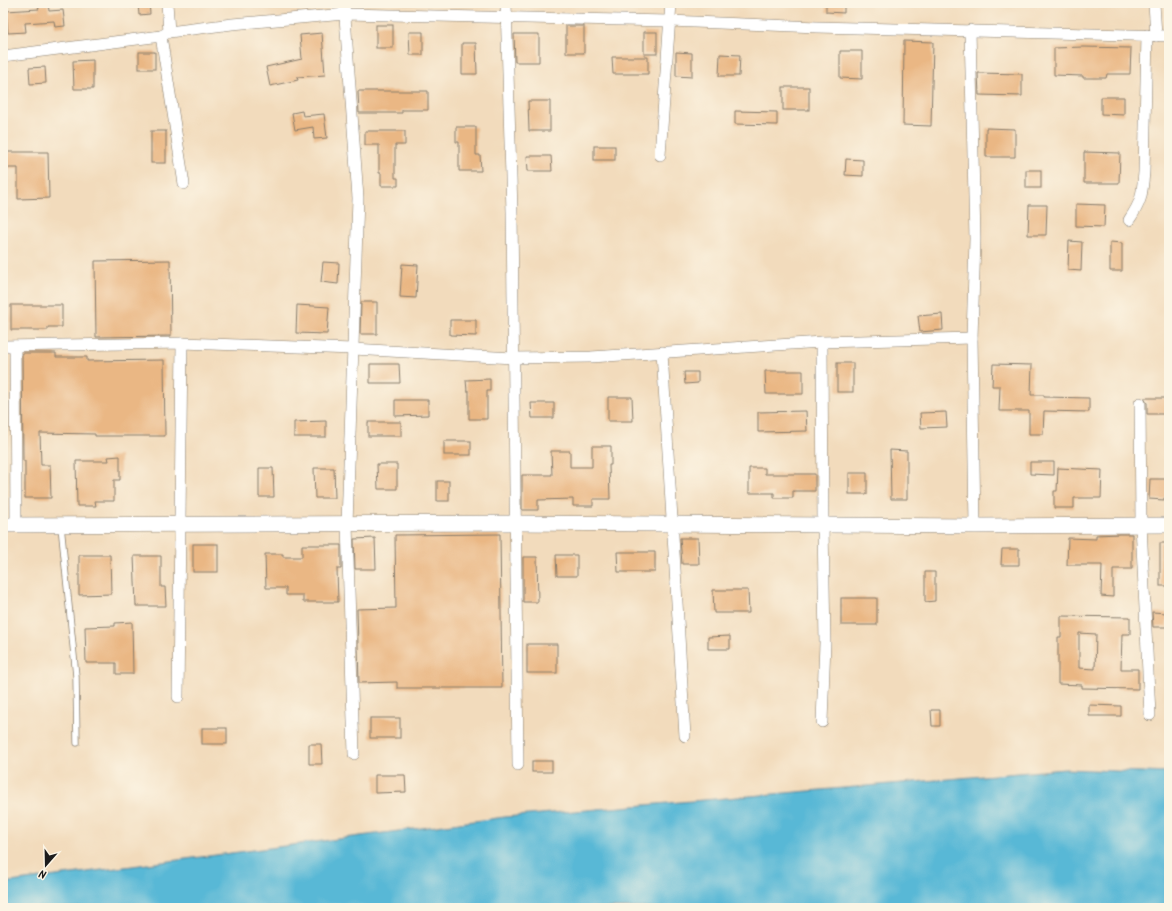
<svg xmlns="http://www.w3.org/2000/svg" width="1172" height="911" font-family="Kalam,sans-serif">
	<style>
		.water { fill: #58b8d6; stroke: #3a6a79 }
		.building { fill: #eab784; fill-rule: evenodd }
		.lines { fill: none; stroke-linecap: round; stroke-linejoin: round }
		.lane-casing { stroke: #877c6c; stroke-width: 7 }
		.street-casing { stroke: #877c6c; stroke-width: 12 }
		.secondary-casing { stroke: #877c6c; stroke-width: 16 }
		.lane { stroke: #fff; stroke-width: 5.5 }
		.street { stroke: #fff; stroke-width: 11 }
		.secondary { stroke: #fff; stroke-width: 15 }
	</style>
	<rect width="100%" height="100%" fill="#fcf5e5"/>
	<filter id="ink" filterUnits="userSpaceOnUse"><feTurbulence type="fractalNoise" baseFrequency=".025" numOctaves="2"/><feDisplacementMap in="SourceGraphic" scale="8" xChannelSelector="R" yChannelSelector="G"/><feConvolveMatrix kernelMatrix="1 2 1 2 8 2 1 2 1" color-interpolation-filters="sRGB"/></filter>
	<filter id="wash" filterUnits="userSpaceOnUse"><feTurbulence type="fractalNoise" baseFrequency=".012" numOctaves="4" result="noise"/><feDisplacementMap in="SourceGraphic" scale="16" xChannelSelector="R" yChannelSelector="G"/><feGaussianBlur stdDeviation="0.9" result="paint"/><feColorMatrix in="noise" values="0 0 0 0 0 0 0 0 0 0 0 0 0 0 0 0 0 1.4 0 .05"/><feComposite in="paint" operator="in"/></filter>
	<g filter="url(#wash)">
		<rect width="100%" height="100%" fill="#f2dbbc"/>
		<!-- water -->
		<polygon class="water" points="1065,769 1169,773 1169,908 3,908 3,883 505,817"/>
		<g id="blocks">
			<!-- building -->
			<g class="building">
				<polygon points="138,3 149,3 150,14 139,15"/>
				<polygon points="826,3 844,3 844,13 826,12"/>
				<polygon points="48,4 49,11 63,10 65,26 55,27 54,21 25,23 26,32 8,33 6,11 39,9 38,5"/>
				<rect x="376" y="25" width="17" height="23"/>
				<rect x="566" y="26" width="18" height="27"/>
				<polygon points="409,32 423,32 423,55 410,55"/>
				<rect x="644" y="32" width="13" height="22"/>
				<polygon points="322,33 325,75 297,77 298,80 270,86 266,67 302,59 300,35"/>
				<polygon points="514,34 539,34 539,62 515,62"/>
				<polygon points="904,41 933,42 931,126 903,125"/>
				<polygon points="462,43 476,43 477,74 462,74"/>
				<polygon points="1083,47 1131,48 1130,74 1107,74 1106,78 1083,78 1083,76 1054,75 1054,48"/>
				<polygon points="840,51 862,51 862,79 840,78"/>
				<rect x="139" y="52" width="16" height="17"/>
				<polygon points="676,52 692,53 692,77 676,76"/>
				<polygon points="720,54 740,55 739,76 719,76"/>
				<polygon points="612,57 648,57 648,74 613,74"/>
				<polygon points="93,60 93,89 74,89 73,61"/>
				<polygon points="45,67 46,83 30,84 29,68"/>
				<polygon points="978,73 1022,74 1022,96 979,95"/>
				<rect x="783" y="87" width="26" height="23"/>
				<polygon points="358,91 428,91 428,110 402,110 402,113 359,113"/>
				<polygon points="1101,97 1124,97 1124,115 1101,114"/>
				<polygon points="528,101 550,101 550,131 529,131"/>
				<polygon points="302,111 303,116 324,114 327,138 314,139 313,127 295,130 292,113"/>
				<polygon points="735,111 777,112 777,125 735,124"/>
				<polygon points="456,127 476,127 476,155 480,155 481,171 459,171 459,142 456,142"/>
				<polygon points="986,128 1015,129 1015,157 986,157"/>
				<rect x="151" y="131" width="15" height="32"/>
				<polygon points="365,131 405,131 405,145 395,145 395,178 398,178 398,186 381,186 381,173 379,173 379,145 365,145"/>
				<rect x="594" y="146" width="21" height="14"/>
				<polygon points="3,152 48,152 49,198 18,199 18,168 3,168"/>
				<polygon points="1084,152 1120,153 1119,183 1084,183"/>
				<polygon points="527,156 551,156 552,171 528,171"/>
				<polygon points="846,159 863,160 863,176 845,175"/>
				<rect x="1026" y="170" width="15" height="18"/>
				<polygon points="1076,204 1105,205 1104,227 1076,226"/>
				<polygon points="1029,205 1047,205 1046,235 1028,235"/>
				<polygon points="1069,241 1082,242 1081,271 1068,270"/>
				<polygon points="1110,242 1122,243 1122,271 1110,271"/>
				<polygon points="170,260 171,336 96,337 95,261"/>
				<polygon points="323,262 339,263 338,284 321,282"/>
				<polygon points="402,264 418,265 416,298 400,297"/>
				<polygon points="361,302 377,302 377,334 360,334"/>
				<polygon points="11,305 62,305 62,327 48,327 48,330 11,330"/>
				<polygon points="297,305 329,307 327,334 296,333"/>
				<polygon points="942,314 943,330 920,332 918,316"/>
				<polygon points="450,320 476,320 476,336 450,335"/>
				<polygon points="22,353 56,353 56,357 87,357 87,361 164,360 165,436 95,436 95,434 40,433 41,465 50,465 51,498 25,498 25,461 23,461"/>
				<rect x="837" y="363" width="16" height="29"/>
				<polygon points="370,364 399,364 400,383 370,383"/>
				<polygon points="993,364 1032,365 1031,395 1044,395 1044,397 1089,398 1089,412 1044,411 1043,434 1029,434 1029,411 999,411 1000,386 992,386"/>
				<polygon points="765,371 803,371 803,394 766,394"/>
				<polygon points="684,372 698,372 698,383 685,384"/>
				<polygon points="490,379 490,391 487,391 487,419 469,419 469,391 467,391 466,380"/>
				<polygon points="608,397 632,397 633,421 608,421"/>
				<polygon points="1144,398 1169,398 1169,414 1147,414 1147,403"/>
				<polygon points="395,400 428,400 428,415 395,416"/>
				<polygon points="531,403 554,403 554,418 532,418"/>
				<polygon points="806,411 807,431 758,432 758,412"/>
				<polygon points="946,412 947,427 921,428 920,413"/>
				<polygon points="326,421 326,437 294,437 294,422"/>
				<rect x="368" y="422" width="33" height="14"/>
				<rect x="444" y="441" width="27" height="14"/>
				<polygon points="592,446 611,446 611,465 609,465 610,499 593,499 593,506 573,506 573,499 538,500 538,510 522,510 522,475 552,475 551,451 570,451 570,467 592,467"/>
				<polygon points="890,450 907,451 907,499 891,499"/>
				<polygon points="120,456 120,480 114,480 114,501 95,501 96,506 77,506 76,461 109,461 108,457"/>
				<polygon points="1030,462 1054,462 1054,475 1030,474"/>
				<polygon points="377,464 397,464 397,489 378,489"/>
				<polygon points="259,468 273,468 274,497 259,497"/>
				<polygon points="314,468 334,468 335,498 315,498"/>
				<polygon points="749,468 765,468 765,474 815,474 815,491 793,491 793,498 774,498 774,493 749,493"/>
				<polygon points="1058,468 1102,470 1101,498 1074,498 1074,508 1054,508 1054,491 1057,491"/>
				<rect x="849" y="473" width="18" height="21"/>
				<polygon points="1150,479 1169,479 1169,498 1164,498 1164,500 1149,499"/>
				<rect x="437" y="481" width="12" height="20"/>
				<polygon points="500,534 502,688 397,688 397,682 359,683 357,609 396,608 395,535"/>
				<polygon points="1120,534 1132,534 1132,569 1113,569 1113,597 1101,596 1102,565 1067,565 1068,538 1096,539 1096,535"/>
				<polygon points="375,538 376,569 355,569 354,539"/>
				<polygon points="680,538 698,538 699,564 682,564"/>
				<rect x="1160" y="543" width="9" height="43"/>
				<rect x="193" y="544" width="25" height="28"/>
				<polygon points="302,545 341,545 341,569 337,569 338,602 303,602 303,595 286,595 286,588 266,588 265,554 283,554 283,557 302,557"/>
				<polygon points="1002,549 1019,549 1019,565 1001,565"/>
				<polygon points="617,552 655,552 655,572 618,572"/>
				<polygon points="79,555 110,555 111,594 79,595"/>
				<polygon points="556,555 577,555 577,576 557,576"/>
				<polygon points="134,556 161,556 161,587 165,587 166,606 136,606"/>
				<polygon points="523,557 537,557 538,602 523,602"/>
				<polygon points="925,572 935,572 935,601 925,602"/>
				<polygon points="713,590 748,590 749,613 714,613"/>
				<rect x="841" y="598" width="36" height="27"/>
				<polygon points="1152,612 1167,613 1167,627 1153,627"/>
				<path d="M1061,616L1130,617V634H1122L1121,669H1138V689L1082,688V685L1058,684V637H1061ZM1079,633L1096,634L1095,669L1079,668Z"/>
				<polygon points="132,622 133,674 116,674 116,663 86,663 85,627 115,626 115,623"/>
				<polygon points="730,636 730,649 708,649 708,637"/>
				<rect x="527" y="644" width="30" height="29"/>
				<polygon points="1089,705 1121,706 1121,716 1089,716"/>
				<polygon points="931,710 940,710 940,726 932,726"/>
				<rect x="370" y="718" width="30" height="20"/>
				<rect x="202" y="728" width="25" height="16"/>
				<polygon points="309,744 321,744 322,764 309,764"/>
				<rect x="532" y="761" width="20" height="11"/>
				<polygon points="375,775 405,775 406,792 375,793"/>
			</g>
		</g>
	</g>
	<g filter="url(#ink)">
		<use href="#blocks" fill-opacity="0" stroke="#877c6c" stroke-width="1"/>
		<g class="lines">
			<!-- lane casing -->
			<g class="lane-casing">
				<polyline id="lane" points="61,526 76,676 77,743"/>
			</g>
			<!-- street casing -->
			<g class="street-casing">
				<g id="street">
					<polyline points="167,3 169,32"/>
					<polyline points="344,3 358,198 347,524 354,754"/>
					<polyline points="506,3 512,212 518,765"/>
					<polyline points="1154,3 1156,36"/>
					<polyline points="970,30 975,239 972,338 975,526"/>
					<polyline points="161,36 184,184"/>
					<polyline points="3,56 161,36 169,32 232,24 345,14 669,21 817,27 1169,36"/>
					<polyline points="660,155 671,3"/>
					<path d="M1129,220C1142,201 1142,195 1144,172L1147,35"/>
					<polyline points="3,346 182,343 353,349 513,358 591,357 822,342 972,338"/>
					<polyline points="15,346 16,525"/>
					<polyline points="662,352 685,736"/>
					<polyline points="1140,403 1141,524 1150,715"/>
					<polyline points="178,697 182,343"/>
					<polyline points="822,722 825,643 823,525 822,342"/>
				</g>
			</g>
			<!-- secondary casing -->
			<g class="secondary-casing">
				<polyline id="secondary" points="3,525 516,523 975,526 1169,525"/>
			</g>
			<!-- lane -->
			<use href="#lane" class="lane"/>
			<!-- street -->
			<use href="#street" class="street"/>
			<!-- secondary -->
			<use href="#secondary" class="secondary"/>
		</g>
	</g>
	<!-- margin -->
	<rect width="1172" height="911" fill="none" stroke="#fcf5e5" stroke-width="16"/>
	<!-- north arrow -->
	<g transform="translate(46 865) rotate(200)" stroke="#fcf5e5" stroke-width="3" paint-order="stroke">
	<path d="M0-3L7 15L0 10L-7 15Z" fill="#1c1c1c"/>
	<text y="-6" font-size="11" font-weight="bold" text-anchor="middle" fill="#1c1c1c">N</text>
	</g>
</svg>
